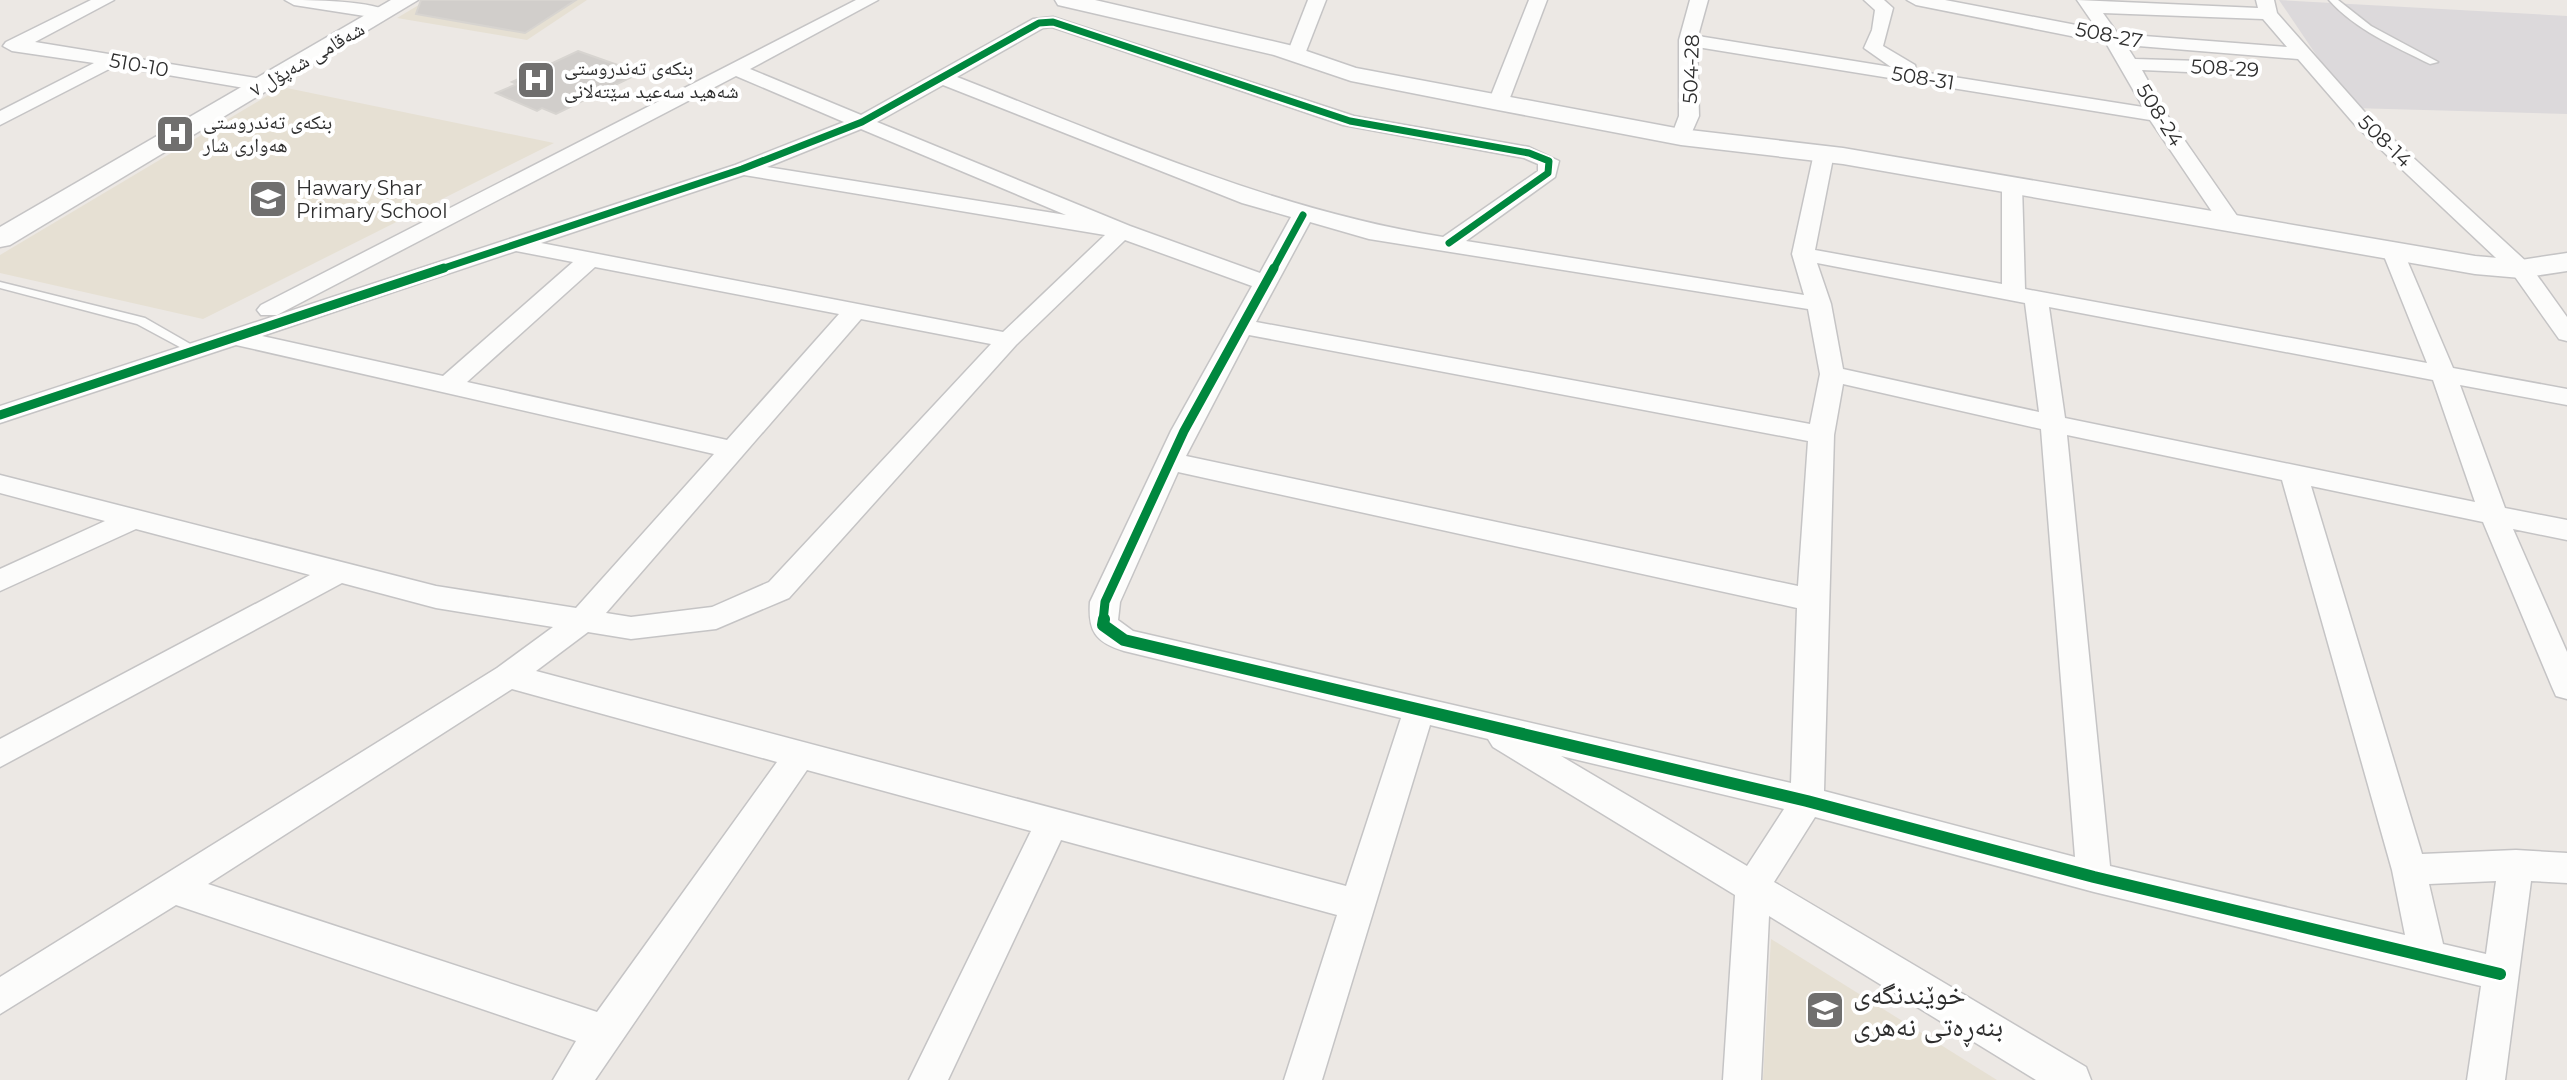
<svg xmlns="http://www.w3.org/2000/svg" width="2567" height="1080" font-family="Montserrat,'Noto Naskh Arabic',sans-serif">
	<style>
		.industrial { fill: #dcd9db }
		.education { fill: #e6e0d3 }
		.building { fill: #d1cecb; stroke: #d7d4d0; stroke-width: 2 }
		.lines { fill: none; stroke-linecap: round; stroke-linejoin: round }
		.service-casing { stroke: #c5c4c5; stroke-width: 3 }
		.minor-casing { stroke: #c5c4c5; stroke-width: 3 }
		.tertiary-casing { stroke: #c5c4c5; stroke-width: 3 }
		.service { fill: #fcfcfb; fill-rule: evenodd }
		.minor { fill: #fcfcfb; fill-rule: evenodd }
		.tertiary { fill: #fcfcfb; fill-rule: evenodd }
		.cycleway-far2-casing { stroke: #fff; stroke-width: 11 }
		.cycleway-far1-casing { stroke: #fff; stroke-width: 14 }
		.cycleway-casing { stroke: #fff; stroke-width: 17 }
		.cycleway-far2 { stroke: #00873e; stroke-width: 7 }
		.cycleway-far1 { stroke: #00873e; stroke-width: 9 }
		.cycleway { stroke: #00873e; stroke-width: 12 }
		.labels { text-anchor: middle; stroke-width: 8; stroke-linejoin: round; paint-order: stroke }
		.far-street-label { font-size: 20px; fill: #2e2e2e; stroke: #fff }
		.far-poi-label { font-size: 20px; fill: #2e2e2e; stroke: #fff; text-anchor: start }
		.near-poi-label { font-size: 28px; fill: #2e2e2e; stroke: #fff; text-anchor: start }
	</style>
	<rect width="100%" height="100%" fill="#ece8e4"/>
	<!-- industrial -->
	<polygon class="industrial" points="2279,0 2567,16 2567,114 2352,108"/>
	<!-- education -->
	<g class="education">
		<polygon points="427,0 587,0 527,40 397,18"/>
		<polygon points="282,87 554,143 203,319 0,273 0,255"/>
		<polygon points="1771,939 1997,1080 1763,1080"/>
	</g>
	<!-- building -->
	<g class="building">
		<polygon points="421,0 576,0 525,33 416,14"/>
		<polygon points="578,51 640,73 556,114 542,108 537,111 496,93 517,84 512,82"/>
	</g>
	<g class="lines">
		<!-- service casing -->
		<g class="service-casing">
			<g id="service">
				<path d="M2329,0H2338L2371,26L2438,62L2430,64C2394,46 2356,30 2329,0Z"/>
				<polygon points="0,282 145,318 199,349 193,353 189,352 137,324 0,288"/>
			</g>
		</g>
		<!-- minor casing -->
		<g class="minor-casing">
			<g id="minor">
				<polygon points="91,0 114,0 35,42 262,79 271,85 262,91 115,66 0,125 0,111 94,63 12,51 3,46 6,42"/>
				<path d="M285,0C309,0 376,0 393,14L384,19L294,5Z"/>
				<path d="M856,0H878L750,69L861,115L1033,19L1053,17L1354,116L1529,147L1559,161L1555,177L1466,241L1804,295L1792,254L1814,153L1824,147L1834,153L1815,250L2002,284V185L2012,179L2022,185L2025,289L2427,363L2382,251L2393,244L2401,246L2453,368L2567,389V405L2460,385L2505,508L2567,520V540L2513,529L2567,652V699L2556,696L2552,687L2483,522L2311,486L2422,854L2516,850L2567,853V883L2531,881L2505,1080H2467L2481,986L2094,892L1815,817L1774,882L2086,1067L2091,1080H2036L1769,916L1761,1080H1723L1735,895L1493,747L1488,739L1430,725L1322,1080H1284L1337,915L1061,840L948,1080H909L1031,831L807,770L595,1080H553L576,1041L176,905L0,1014V977L497,668L553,627L436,608L342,583L0,767V739L310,575L136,529L0,591V569L105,521L0,493V475L436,586L576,608L714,454L236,345L0,423V406L735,165L844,122L736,76L277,315H261L257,310L261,305ZM1052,27L1343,125L1524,158L1538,164V171L1443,237C1273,210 1116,139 957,77L1043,28ZM943,85L1242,203L1291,217L1260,273L1130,226L877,122ZM861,129L1066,215L767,167ZM744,175L1105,235L1003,332L541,243ZM1310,222L1369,239L1808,309L1820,374L1810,424L1256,322ZM1125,240L1252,286L1171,431L1090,602C1088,631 1095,642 1124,651L1401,718L1346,886L536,671L588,632L631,639L716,629L789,598L1016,345ZM516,251L573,262L443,376L262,336ZM1817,263L2025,303L2039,412L1843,369L1831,304ZM595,267L839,314L727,440L467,382ZM2049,307L2433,380L2475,502L2065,418ZM861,319L991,344L769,582L712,607L631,617L606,613ZM1249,335L1808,441L1798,586L1186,456ZM1843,384L2041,429L2075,857L1824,791L1834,435ZM2067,435L2282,480L2392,870L2405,935L2110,866ZM1178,472L1797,608L1791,783L1133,631L1118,620L1120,602ZM512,689L777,762L597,1012L208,884ZM1561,756L1784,809L1747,866ZM2496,881L2486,954L2443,944L2429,884Z"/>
				<polygon points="1308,0 1326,0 1305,54 1302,58 1290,58 1287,54"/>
				<polygon points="1529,0 1547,0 1508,103 1498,109 1491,107 1488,103"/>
				<path d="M1690,0H1708L1698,36L1891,67L1864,48L1872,30L1875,10L1864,0H1884L1893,8L1883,46L1915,65L1916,71L2143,107L2106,43L1916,5L1907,0H1945L2097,29L2077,0L2258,8L2256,0H2274L2277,13L2370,118L2529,264L2567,317V341L2559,339L2513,274L2356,126L2298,59L2126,45L2135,59L2233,62L2242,68L2233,74L2142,70L2167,115L2242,223L2231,230L2223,228L2150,120L1697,47L1699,116L1688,141H1674L1671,137L1679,116V40ZM2103,13L2263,19L2287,47L2118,34Z"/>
			</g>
		</g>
		<!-- tertiary casing -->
		<g class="tertiary-casing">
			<g id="tertiary">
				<polygon points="391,0 418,0 10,245 0,247 0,227"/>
				<polygon points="1055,0 1095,0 1289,45 1356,68 1681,129 1843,148 2475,256 2521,260 2567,253 2567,271 2521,278 2475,274 1843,164 1681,145 1498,110 1351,81 1274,55 1058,5"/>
			</g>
		</g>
		<!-- service -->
		<use href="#service" class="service"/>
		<!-- minor -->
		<use href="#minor" class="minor"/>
		<!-- tertiary -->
		<use href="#tertiary" class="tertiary"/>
		<!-- cycleway-far2 casing -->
		<g class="cycleway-far2-casing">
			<g id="cycleway-far2">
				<polyline points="438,270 742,169 862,122 1039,23 1053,22 1350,121 1529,153 1549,161 1548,173 1449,243"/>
				<polyline points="1273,270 1303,215"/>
			</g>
		</g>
		<!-- cycleway-far1 casing -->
		<g class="cycleway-far1-casing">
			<g id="cycleway-far1">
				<polyline points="0,415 444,268"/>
				<polyline points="1103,621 1105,602 1184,431 1274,268"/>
			</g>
		</g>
		<!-- cycleway casing -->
		<g class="cycleway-casing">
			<polyline id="cycleway" points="1104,619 1103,625 1124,640 1807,801 2094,877 2500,974"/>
		</g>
		<!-- cycleway-far2 -->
		<use href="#cycleway-far2" class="cycleway-far2"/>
		<!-- cycleway-far1 -->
		<use href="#cycleway-far1" class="cycleway-far1"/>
		<!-- cycleway -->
		<use href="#cycleway" class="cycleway"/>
	</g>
	<!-- icons -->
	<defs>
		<g id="hospital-square" transform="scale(2)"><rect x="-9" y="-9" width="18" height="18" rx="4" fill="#706f6e" stroke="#fff"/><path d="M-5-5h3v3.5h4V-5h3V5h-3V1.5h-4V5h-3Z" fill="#fff"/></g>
		<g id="school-square" transform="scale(2)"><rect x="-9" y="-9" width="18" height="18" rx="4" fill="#706f6e" stroke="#fff"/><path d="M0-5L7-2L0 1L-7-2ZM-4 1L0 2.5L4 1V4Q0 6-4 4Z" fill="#fff"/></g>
	</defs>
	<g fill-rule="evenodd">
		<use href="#hospital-square" x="536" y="80"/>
		<use href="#hospital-square" x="175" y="134"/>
		<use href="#school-square" x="268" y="199"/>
		<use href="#school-square" x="1825" y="1010"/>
	</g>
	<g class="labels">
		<!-- far-street labels -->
		<g class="far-street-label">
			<text transform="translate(2109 35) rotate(11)" y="7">508-27</text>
			<text transform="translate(307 59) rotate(-30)" y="7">شەقامی شەپۆل ٧</text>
			<text transform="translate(139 65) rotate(10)" y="7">510-10</text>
			<text transform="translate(2225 68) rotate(3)" y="7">508-29</text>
			<text transform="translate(1691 69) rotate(-88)" y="7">504-28</text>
			<text transform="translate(1923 78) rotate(9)" y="7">508-31</text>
			<text transform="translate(2160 115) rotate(58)" y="7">508-24</text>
			<text transform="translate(2385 141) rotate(44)" y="7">508-14</text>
		</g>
		<!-- far-poi labels -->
		<g class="far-poi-label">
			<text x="564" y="75">بنکەی تەندروستی<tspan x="564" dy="23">شەهید سەعید سێتەلانی</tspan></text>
			<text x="203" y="129">بنکەی تەندروستی<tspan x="203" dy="23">هەواری شار</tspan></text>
			<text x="296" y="195">Hawary Shar<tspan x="296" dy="23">Primary School</tspan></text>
		</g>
		<!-- near-poi labels -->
		<g class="near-poi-label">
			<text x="1853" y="1004">خوێندنگەی<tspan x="1853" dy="32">بنەڕەتی نەهری</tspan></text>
		</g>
	</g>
</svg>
